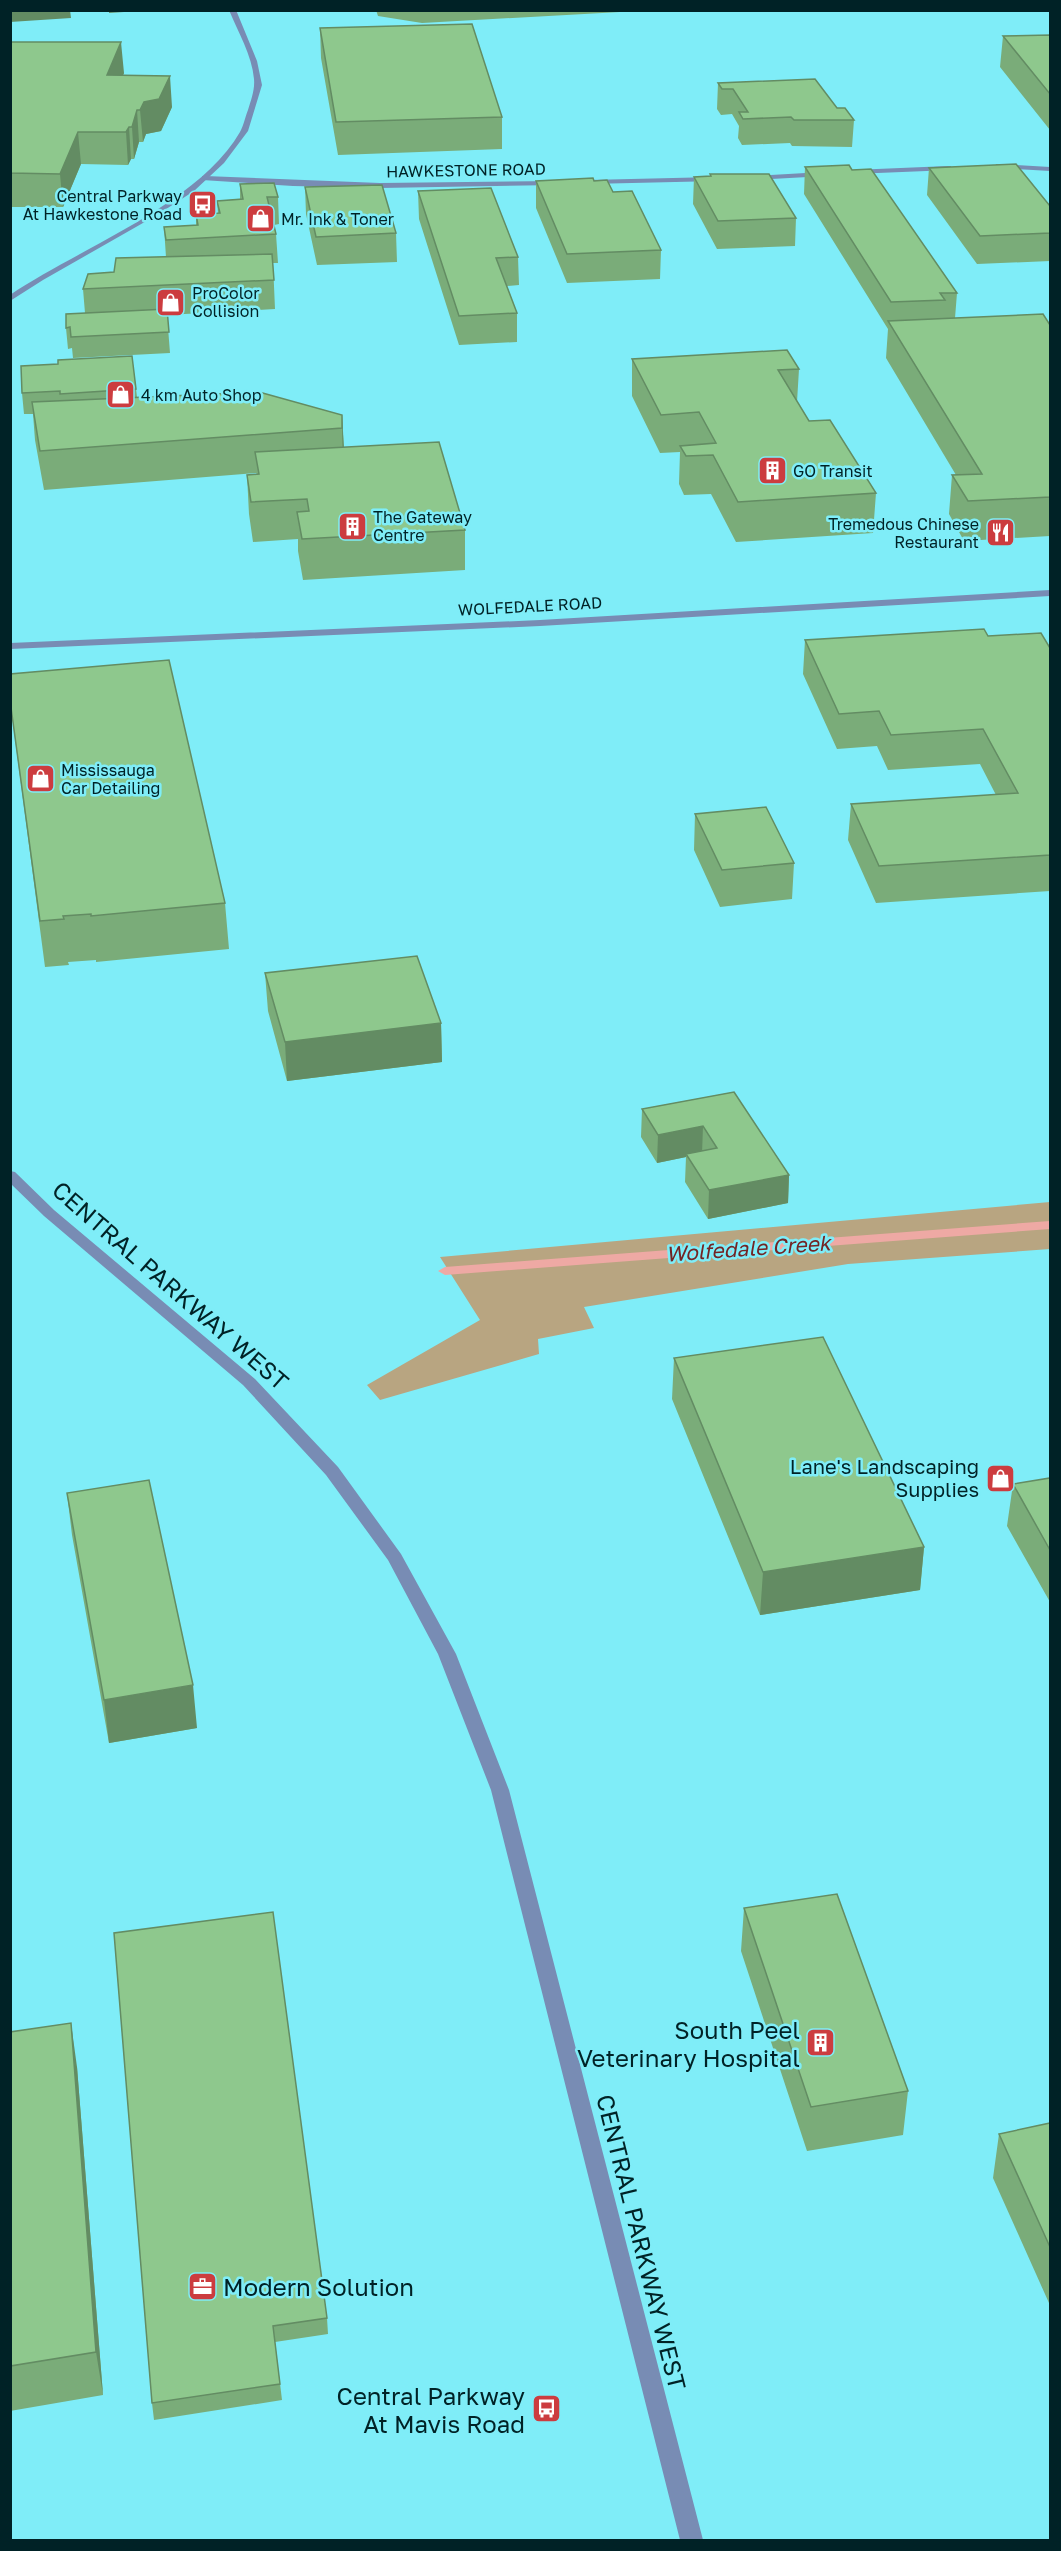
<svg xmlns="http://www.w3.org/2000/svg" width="1061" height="2551" viewBox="0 0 1061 2551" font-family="'Golos Text',sans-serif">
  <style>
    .green { fill: #b8a581 }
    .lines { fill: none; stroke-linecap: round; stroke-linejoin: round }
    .stream { fill: #eea9a4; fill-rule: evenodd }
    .minor { fill: #788cb4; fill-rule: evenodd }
    .tertiary { fill: #788cb4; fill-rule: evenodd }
    .wall { fill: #7aac79 }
    .shaded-wall { fill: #638c63 }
    .building { fill: #8ec88d; stroke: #638c63; stroke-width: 1.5 }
    .labels { text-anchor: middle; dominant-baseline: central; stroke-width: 5; stroke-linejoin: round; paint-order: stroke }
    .far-street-label { font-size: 16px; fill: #002226; stroke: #7fedf8 }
    .far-poi-label { font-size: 16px; fill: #002226; stroke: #7fedf8; text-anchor: start }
    .poi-label { font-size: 20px; fill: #002226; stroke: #7fedf8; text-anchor: end }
    .water-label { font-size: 21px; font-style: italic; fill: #732424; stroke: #7fedf8 }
    .near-street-label { font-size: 24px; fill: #002226; stroke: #7fedf8 }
    .near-poi-label { font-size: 24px; fill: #002226; stroke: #7fedf8; text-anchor: end }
  </style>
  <rect width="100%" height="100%" fill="#7fedf8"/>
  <path class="green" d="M1050,1202V1249L848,1264L584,1307L594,1328L538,1339L539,1354L380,1400L367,1385L480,1320L440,1257Z"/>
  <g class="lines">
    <path class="stream" d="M1050,1221V1229L445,1275L438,1271L445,1267Z"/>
    <path class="minor" d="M996,164L1050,167V171L999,168H996Z
      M948,166H951V170L853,174L849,172L853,170Z
      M823,172L827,174L826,176L751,180L747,178L751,176Z
      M205,176L380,183L556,181L560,183L556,185L380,188L293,186L202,180V176Z
      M715,177H718V181L589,184L585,182L589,180Z"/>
    <path class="tertiary" d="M229,10H236L257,61L262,85L248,131L224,163L194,191L157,215L43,280L10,301V295C79,248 198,205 240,132C244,125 245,117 248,110C251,100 255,90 254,79C252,55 238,32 229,10Z
      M1050,590V596L540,626L10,649V643L540,620Z
      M10,1171L15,1172L54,1210L255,1379L338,1467L401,1554L456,1654L509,1790L703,2540H680L491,1790L438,1654L388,1560L326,1475L243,1385L44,1216L10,1183Z"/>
  </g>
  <path class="wall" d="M376,10H656L422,23L378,16Z
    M320,28L502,117V149L338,155L321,58Z
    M1050,35V130L1000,67L1003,36Z
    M10,42L124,73L123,75L172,107L161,131L146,134L143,142H139L134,159H131L128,165L81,164L63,207H10Z
    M718,83L837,108L854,120L852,147L792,146L790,143L742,145L738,138L739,126L732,114L721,115L717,109Z
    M805,167L852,170L957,293L955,318L1050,325V536L964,541L949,514L952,475H956L886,358L888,329L804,194Z
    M929,168L1050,206V261L977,264L927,195Z
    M710,174L796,218L795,246L717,249L693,204L694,177L710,176Z
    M536,181H594L613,192L661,250L660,279L567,283L536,208Z
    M240,184L278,197L279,224L274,225L276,234L278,263H273L275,309L167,315L170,353L73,358L72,348L68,349L66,328L85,313L83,289L114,272L166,257L164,227L196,225V214L218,213L217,201L240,199Z
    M305,187L396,233L397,262L317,265L306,214Z
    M418,191L518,257L519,285L507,286L517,313V342L459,345L419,219Z
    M132,356L137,397L342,415L344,447L465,530V570L303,580L298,551V539L253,542L249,514L247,475L257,474L256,473L44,490L35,440L33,414H24L22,393L58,364Z
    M632,359L799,369L797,402L809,421L876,493L873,533L736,542L711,494L684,495L679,484L680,452L660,453L632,396Z
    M988,636L1050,648V891L876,903L848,840L851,804L996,795L980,764L888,770L877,746L837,749L803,674L805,640Z
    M10,674L225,903L229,949L96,962V960L68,962L69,965L45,967L12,716L10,705Z
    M695,814L794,863L792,899L720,907L694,850Z
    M265,973L441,1023L442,1062L287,1081L268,1011Z
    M734,1092L789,1175L788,1203L708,1219L685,1182L686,1157L657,1163L641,1137L642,1109Z
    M674,1358L924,1547L920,1590L760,1615L672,1399Z
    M1050,1478V1602L1007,1526L1013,1484Z
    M67,1493L197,1728L109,1743L72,1535Z
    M744,1908L908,2091L903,2135L807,2151L741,1951Z
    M114,1933L327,2318L328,2334L275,2342L282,2400L154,2420L152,2403Z
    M10,2032L77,2067L103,2395L10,2411Z
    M1050,2123V2303H1049L993,2178L999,2134Z"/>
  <path class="shaded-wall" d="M10,10H70L71,18L10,22Z
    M109,10H154L109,13Z
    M121,42L124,73L110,106L107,75Z
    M170,76L172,107L161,131L146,134L143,142L140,110L144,102Z
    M137,110L139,142L134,159L132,127Z
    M129,127L131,159L128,165L126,132Z
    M78,132L81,164L63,207L60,174Z
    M342,415L344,453L343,466L342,428Z
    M441,1023L442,1062L287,1081L285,1042Z
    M703,1126L702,1154H686V1157L657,1163L658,1135Z
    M789,1175L788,1203L708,1219L709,1190Z
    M924,1547L920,1590L760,1615L763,1572Z
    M193,1685L197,1728L109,1743L104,1700Z
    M71,2023L77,2067L103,2395L96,2352Z"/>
  <path class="building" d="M472,24L502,117L336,122L320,28Z
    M1050,35V94L1003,36Z
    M10,42H121L107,75L170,76L159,99L144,102L140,110H137L132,127H129L126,132H78L60,174L10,173Z
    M815,79L837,108H845L854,120H794L791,117L743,119L739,112H748L733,89H722L718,83Z
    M1016,164L1050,206V233L980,236L929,168Z
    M849,165L852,170L871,169L957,293H940L945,300L891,302L805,167Z
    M710,174H769L796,218L718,221L694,177L711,176Z
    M593,178L594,181L607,180L613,192L632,191L661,250L567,254L536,181Z
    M274,183L278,197H267L276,234L166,240L164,227L198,225L196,214L220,213L217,201L243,199L240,184Z
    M382,185L396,233L316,237L305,187Z
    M491,188L518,257L496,258L517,313L459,316L418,191Z
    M272,254L274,280L83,289L88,274L114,272L116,258Z
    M167,309L169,332L71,337L70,327L66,328V314Z
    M1043,314L1050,325V497L968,501L952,475L982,474L888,321Z
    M787,350L799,369L778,370L809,421L830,420L876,493L738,502L713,455L686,456L680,446L716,443L699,412L661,415L632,359Z
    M132,356L136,389L60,394V391L22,393L21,366L58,364V360Z
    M259,392L342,415V428L40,451L32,402Z
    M439,442L465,530L302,539L297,512L309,511L307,499L251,502L247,475L259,474L255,452Z
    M984,629L988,636L1041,633L1050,648V855L879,866L851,804L1018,793L983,729L891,735L879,711L839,714L805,640Z
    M169,660L225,903L91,916V914L63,916L64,919L40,921L10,700V674Z
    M766,807L794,863L722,870L695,814Z
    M417,956L441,1023L285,1042L265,973Z
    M734,1092L789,1175L709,1190L686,1154L717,1148L703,1126L658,1135L642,1109Z
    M823,1337L924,1547L763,1572L674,1358Z
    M1050,1478V1550L1013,1484Z
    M149,1480L193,1685L104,1700L67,1493Z
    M837,1894L908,2091L811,2107L744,1908Z
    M273,1912L327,2318L273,2326L280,2384L152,2403L114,1933Z
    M71,2023L96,2352L10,2366V2032Z
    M1050,2123V2247L999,2134Z"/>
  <defs>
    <symbol id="bus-square" viewBox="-11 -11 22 22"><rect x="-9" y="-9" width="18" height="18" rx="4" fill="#cc3c3f" stroke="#7fedf8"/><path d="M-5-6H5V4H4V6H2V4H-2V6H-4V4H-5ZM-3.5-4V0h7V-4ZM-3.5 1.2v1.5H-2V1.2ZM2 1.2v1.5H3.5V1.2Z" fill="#fff"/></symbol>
    <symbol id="shop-square" viewBox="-11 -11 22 22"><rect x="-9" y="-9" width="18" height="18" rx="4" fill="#cc3c3f" stroke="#7fedf8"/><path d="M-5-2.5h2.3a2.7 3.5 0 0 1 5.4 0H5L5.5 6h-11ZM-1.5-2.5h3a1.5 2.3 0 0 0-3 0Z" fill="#fff"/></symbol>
    <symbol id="building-square" viewBox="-11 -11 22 22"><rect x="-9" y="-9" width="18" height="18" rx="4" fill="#cc3c3f" stroke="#7fedf8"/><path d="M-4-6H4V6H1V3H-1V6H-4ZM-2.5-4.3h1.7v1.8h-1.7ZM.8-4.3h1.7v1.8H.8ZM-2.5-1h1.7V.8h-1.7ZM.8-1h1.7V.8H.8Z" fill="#fff"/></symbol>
    <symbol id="restaurant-square" viewBox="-11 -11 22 22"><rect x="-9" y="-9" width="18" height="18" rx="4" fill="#cc3c3f" stroke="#7fedf8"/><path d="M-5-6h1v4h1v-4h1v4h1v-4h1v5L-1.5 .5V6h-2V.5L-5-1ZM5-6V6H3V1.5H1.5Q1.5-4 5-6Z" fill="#fff"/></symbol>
    <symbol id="office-square" viewBox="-11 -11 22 22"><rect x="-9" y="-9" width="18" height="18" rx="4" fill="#cc3c3f" stroke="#7fedf8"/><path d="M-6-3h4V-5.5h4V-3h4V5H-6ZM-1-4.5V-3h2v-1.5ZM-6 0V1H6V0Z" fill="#fff"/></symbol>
  </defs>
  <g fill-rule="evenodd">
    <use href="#bus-square" x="186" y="188" width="33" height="33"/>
    <use href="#shop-square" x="244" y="202" width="33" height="33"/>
    <use href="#shop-square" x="154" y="286" width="33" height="33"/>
    <use href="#shop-square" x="104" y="378" width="33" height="33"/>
    <use href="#building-square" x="756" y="454" width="33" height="33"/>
    <use href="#building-square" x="336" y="510" width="33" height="33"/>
    <use href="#restaurant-square" x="984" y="516" width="33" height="33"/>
    <use href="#shop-square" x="24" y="762" width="33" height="33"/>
    <use href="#shop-square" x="984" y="1462" width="33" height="33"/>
    <use href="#building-square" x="804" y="2026" width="33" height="33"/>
    <use href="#office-square" x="186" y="2270" width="33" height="33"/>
    <use href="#bus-square" x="530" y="2392" width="33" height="33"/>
  </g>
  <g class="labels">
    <g class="far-street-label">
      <text transform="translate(466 170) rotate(-1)">HAWKESTONE ROAD</text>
      <text transform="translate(530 606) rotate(-3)">WOLFEDALE ROAD</text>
    </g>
    <g class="far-poi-label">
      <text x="182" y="196" text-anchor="end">Central Parkway<tspan x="182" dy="18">At Hawkestone Road</tspan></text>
      <text x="281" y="219">Mr. Ink &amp; Toner</text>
      <text x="192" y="293">ProColor<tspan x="192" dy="18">Collision</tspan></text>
      <text x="141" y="395">4 km Auto Shop</text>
      <text x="793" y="471">GO Transit</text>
      <text x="373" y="517">The Gateway<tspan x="373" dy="18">Centre</tspan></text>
      <text x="979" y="524" text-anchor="end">Tremedous Chinese<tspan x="979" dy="18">Restaurant</tspan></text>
      <text x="61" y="770">Mississauga<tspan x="61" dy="18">Car Detailing</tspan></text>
    </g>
    <g class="poi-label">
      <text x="979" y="1466">Lane's Landscaping<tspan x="979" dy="23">Supplies</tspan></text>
    </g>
    <g class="water-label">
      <text transform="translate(748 1248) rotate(-4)">Wolfedale Creek</text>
    </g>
    <g class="near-street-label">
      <text transform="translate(171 1285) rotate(41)">CENTRAL PARKWAY WEST</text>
      <text transform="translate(642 2242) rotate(76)">CENTRAL PARKWAY WEST</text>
    </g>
    <g class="near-poi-label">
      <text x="800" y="2029">South Peel<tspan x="800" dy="28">Veterinary Hospital</tspan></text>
      <text x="223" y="2286" text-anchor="start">Modern Solution</text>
      <text x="525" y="2395">Central Parkway<tspan x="525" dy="28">At Mavis Road</tspan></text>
    </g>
  </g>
  <rect width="1061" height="2551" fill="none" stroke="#002226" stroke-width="24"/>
</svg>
